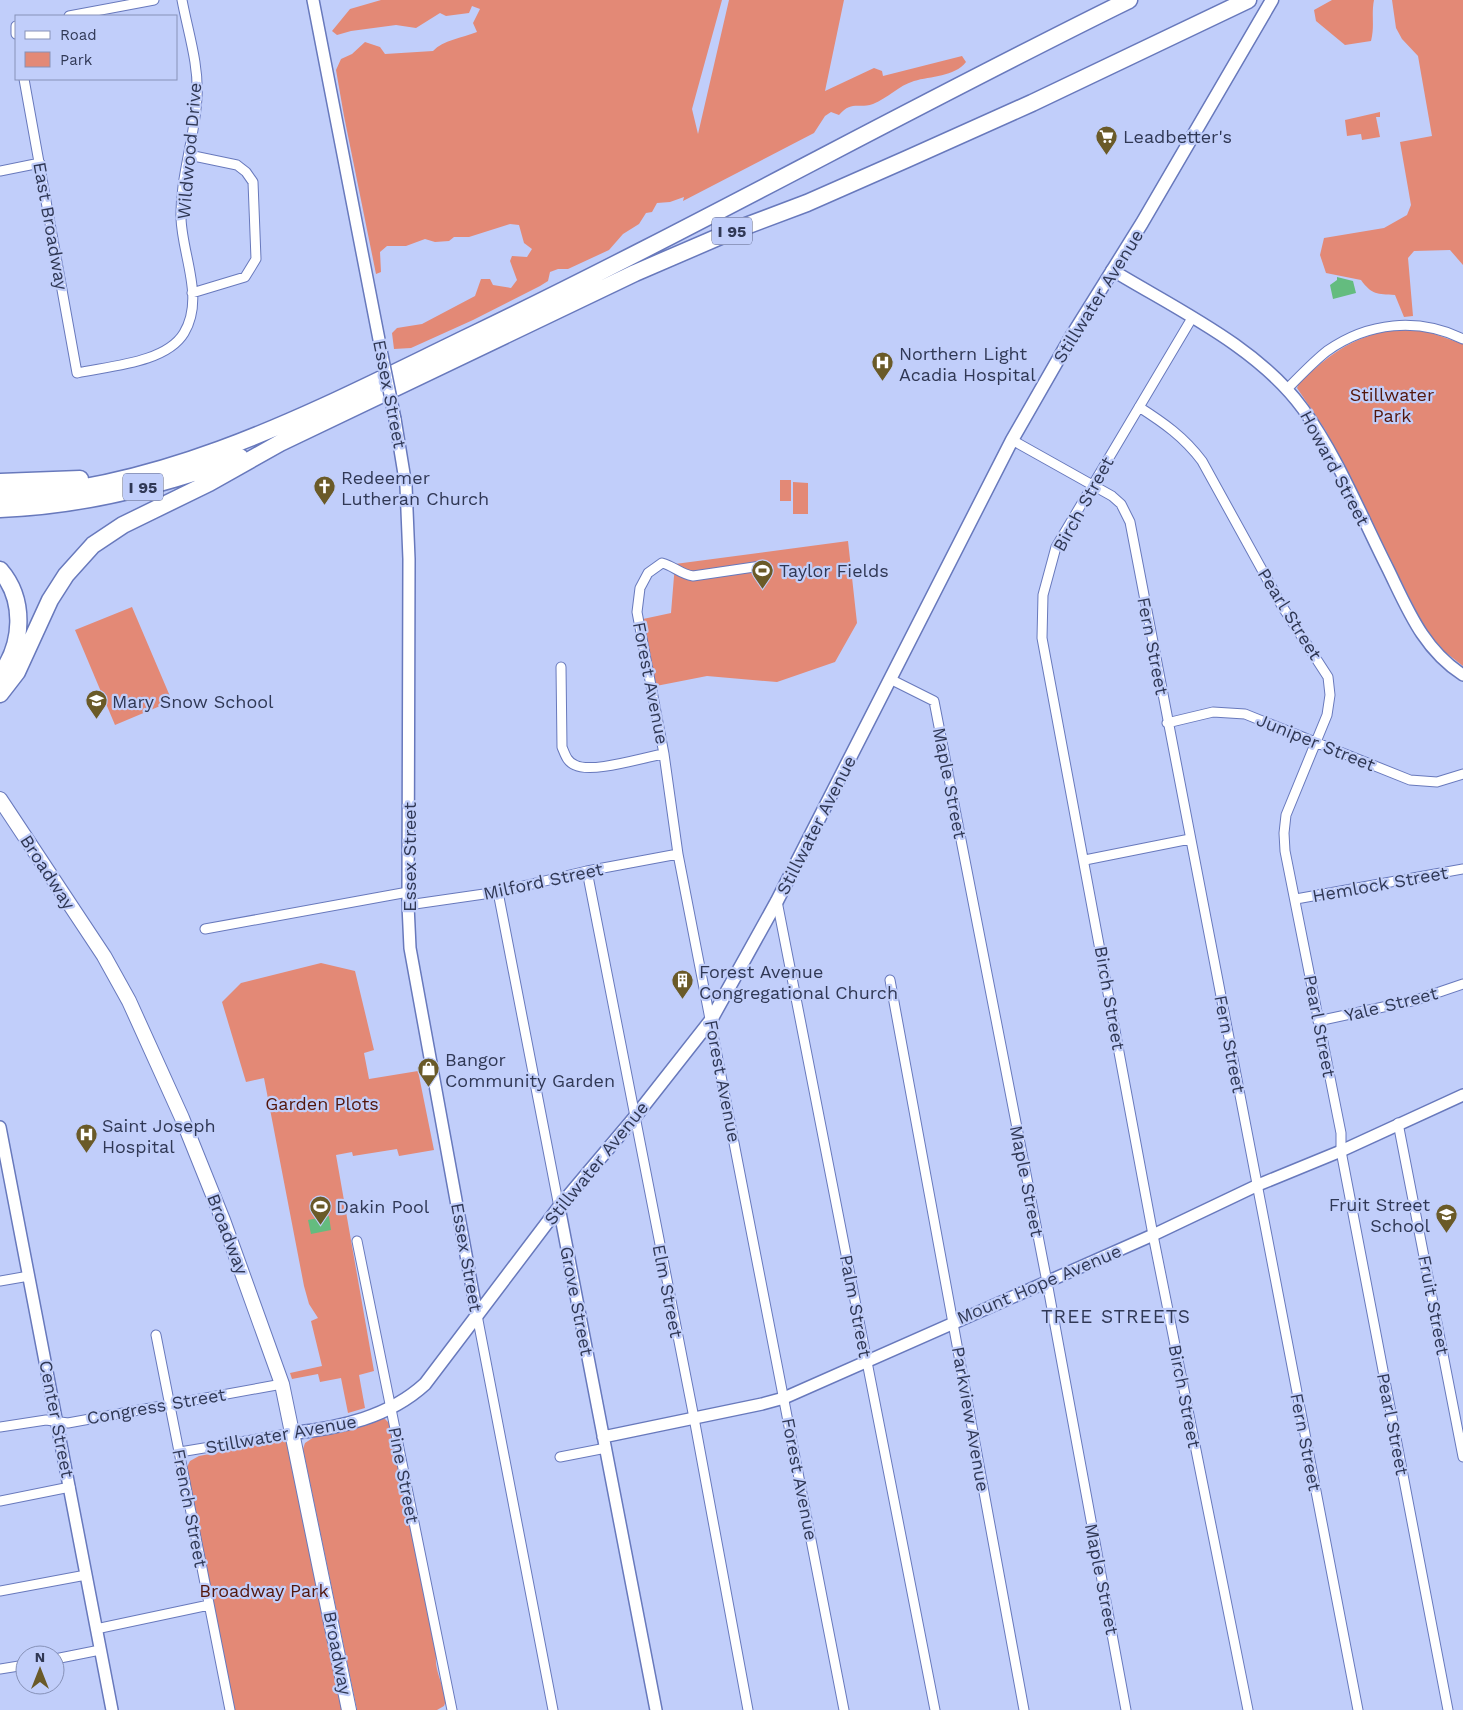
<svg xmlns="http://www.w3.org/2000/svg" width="1463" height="1710" viewBox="0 0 1463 1710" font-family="'Work Sans',sans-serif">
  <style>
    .green { fill: #e38976 }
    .water { fill: #64bc7f }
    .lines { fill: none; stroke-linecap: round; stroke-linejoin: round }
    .minor-casing { stroke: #6879bc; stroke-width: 11 }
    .tertiary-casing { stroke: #6879bc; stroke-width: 14 }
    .secondary-casing { stroke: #6879bc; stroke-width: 15 }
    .primary-casing { stroke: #6879bc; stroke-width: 16 }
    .motorway-casing { stroke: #6879bc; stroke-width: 19 }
    .minor { stroke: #fff; stroke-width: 9 }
    .tertiary { stroke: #fff; stroke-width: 11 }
    .secondary { stroke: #fff; stroke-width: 12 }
    .primary { stroke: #fff; stroke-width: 14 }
    .motorway { stroke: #fff; stroke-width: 16 }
    .tertiary-bridge-casing { stroke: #6879bc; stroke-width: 14; stroke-linecap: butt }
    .tertiary-bridge { stroke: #fff; stroke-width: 11 }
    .labels { text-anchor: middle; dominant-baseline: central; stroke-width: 4.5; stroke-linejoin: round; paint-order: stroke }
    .shield { fill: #c1cefa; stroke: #5c6586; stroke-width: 1 }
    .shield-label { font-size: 16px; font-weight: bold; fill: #303855 }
    .poi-label { font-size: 18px; fill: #303855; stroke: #c1cefa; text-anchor: start }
    .street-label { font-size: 18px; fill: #303855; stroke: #c1cefa }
    .park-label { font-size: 18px; fill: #52160b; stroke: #c1cefa }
    .neighbourhood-label { font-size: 19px; letter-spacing: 1px; fill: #303855; stroke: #c1cefa }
  </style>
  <rect width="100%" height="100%" fill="#c1cefa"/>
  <path class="green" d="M381,0H722L692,109L698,134L729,0H844L825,91L874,68L882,71L883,76L962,56L966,62C954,77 931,76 914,81C898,86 888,98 873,104C858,109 852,100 839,115L831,112L825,116L814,133L683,201L684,197L670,202L657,203L652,212L646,213L639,224L623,234L609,250L568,269H558L550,272L548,281L540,286L473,320L411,348L394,349L392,333L397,328L422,324L475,296L481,279H490L493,285L511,288L517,280L510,261L512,256L527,257L532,249L524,243L519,225L510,224L469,237H454L449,241L435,242L425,239L406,246H387L380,252L381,272L376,274L344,116L336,70L341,59L352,54L365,42L380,47L385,54L433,51C443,40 462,38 477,32L473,23L480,9L472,6L469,13L446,16L440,13L416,28L396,25L351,31L337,35L332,31L350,9Z
    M1332,0H1374C1371,16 1375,25 1371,41L1345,45L1316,21L1314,10Z
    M1392,0H1463V265L1450,250L1414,251L1408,258L1413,316L1404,317L1395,295C1377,294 1372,295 1361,280L1326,273L1320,255L1324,238L1384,228L1407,215L1411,205L1400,142L1432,136L1418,56L1402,39L1396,28Z
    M1380,112V117H1376L1380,137L1362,140L1361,134L1347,136L1345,120Z
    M1391,330H1423L1463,344V666L1445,652L1425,629L1326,431L1297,388L1299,383C1329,355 1350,338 1391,330Z
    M780,480H791V501H780Z
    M793,482L808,483V514H793Z
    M848,541L857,623L835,662L777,682L707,676L656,686L643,619L671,613L675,564Z
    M132,607L172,701L115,725L75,630Z
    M321,963L355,971L374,1050L364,1053L369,1079L418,1071L434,1150L399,1156L397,1149L353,1156L352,1152L336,1155L374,1371L359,1375L365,1408L348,1413L341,1378L320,1382L318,1374L292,1379L290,1373L322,1366L311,1321L318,1318L309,1304L304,1286L264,1078L246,1082L222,1002L241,983Z
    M384,1418L390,1424L437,1653C431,1668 450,1695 444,1706L437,1710H357L303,1449L305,1443L314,1437L351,1429Z
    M282,1440L287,1442L289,1449L342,1710H235L186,1469L190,1461L199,1456Z"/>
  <path class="water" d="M1337,277L1353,281L1356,293L1333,299L1330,285L1337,280Z
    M329,1216L331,1230L311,1234L308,1220Z"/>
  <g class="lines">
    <defs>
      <path id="minor" d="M69,16L154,0
        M16,26V34
        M24,79L77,373C109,366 166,363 184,333C205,298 182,255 181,218C180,177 195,138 197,97C199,65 188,32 182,0
        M189,155L237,165L246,172L253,182L256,259L245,277L192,293
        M0,171L40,163
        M1192,318L1056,547L1043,595L1042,638L1153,1235L1248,1710
        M1287,389C1300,376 1313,362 1327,351C1368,322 1418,317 1463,339
        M1139,407C1164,423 1184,437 1202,461L1282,606L1328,677L1330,695L1327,715L1286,815L1284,833L1285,851L1341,1133V1151L1448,1710
        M1012,440L1112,496L1121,504L1130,522L1358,1710
        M761,566L693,576C680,574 674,566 662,563L648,573L640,588L637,612L664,754L678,854L844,1710
        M561,667L562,747C565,754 567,762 575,765C592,774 644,757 664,754
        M890,679L934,701L1047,1282L1126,1710
        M1167,723L1213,712L1245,714L1410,780L1437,782L1463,774
        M1085,860L1190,839
        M587,871L694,1418L748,1710
        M498,892L559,1207
        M1296,899L1463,869
        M777,901L935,1710
        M408,905L498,892L587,871L678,854
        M205,929L408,892
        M890,980L1024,1710
        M1318,1021L1416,1000L1463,984
        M1398,1123L1463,1457
        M357,1241L452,1710
        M0,1281L29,1276
        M477,1315L553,1710
        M156,1335L230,1710
        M0,1427L46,1420L68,1423L282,1384
        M180,1452L293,1433
        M560,1457L606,1448
        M0,1501L70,1487
        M0,1591L86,1575
        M96,1629L209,1605
        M55,1659L100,1650
        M0,1669L25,1665"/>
      <path id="tertiary" d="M313,0L382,355
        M1112,270C1176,309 1258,347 1303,409C1338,457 1361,516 1388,569C1408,610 1423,649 1463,675
        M395,419L406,486L409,559L408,905L410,948L477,1315
        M0,1127L112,1710
        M559,1207L656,1710
        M603,1437L762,1404L784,1398L1153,1235L1258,1185L1341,1151L1463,1095"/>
      <path id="secondary" d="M293,1433C340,1428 389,1417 425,1384L559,1207L634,1118L711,1020L777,901L1012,440L1071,337L1142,223L1272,0"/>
      <path id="primary" d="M0,799L104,956L129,1001L182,1118L223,1220L282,1384L349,1710"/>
      <path id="motorway" d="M0,482L80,479
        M0,497C169,490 319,409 468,337C691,230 907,109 1129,0
        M0,509C82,506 164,485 240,457
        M0,570C26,600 23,645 0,675
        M0,694L17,672L50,600L66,575L93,545L123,525L209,483L280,443L635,273L730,232L807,203L907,159L1032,103L1248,0"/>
    </defs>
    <use href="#minor" class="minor-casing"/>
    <use href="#tertiary" class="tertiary-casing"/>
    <use href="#secondary" class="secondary-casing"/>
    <use href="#primary" class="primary-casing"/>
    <use href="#motorway" class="motorway-casing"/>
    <use href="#minor" class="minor"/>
    <use href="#tertiary" class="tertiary"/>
    <use href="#secondary" class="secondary"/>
    <use href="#primary" class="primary"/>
    <use href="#motorway" class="motorway"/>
    <defs>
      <path id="tertiary-bridge" d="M382,355L395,419"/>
    </defs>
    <use href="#tertiary-bridge" class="tertiary-bridge-casing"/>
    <use href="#tertiary-bridge" class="tertiary-bridge"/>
  </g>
  <defs>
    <symbol id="supermarket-pin" viewBox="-11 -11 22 30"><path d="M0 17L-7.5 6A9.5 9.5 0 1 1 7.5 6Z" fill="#6a5a28" stroke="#c1cefa"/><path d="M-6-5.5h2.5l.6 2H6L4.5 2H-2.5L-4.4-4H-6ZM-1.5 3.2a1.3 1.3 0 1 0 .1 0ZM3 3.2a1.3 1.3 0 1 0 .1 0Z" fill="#fff"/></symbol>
    <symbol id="hospital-pin" viewBox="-11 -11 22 30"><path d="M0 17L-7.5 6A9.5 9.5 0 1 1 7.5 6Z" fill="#6a5a28" stroke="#c1cefa"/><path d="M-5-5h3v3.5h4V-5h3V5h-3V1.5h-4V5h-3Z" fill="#fff"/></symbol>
    <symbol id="church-pin" viewBox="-11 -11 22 30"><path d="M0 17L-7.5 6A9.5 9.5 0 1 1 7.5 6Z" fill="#6a5a28" stroke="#c1cefa"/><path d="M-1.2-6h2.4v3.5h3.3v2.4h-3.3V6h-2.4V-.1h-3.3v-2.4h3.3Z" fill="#fff"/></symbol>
    <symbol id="stadium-pin" viewBox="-11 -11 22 30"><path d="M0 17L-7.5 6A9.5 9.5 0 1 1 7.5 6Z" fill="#6a5a28" stroke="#c1cefa"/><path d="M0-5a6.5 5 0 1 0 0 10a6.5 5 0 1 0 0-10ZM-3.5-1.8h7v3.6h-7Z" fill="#fff"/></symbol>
    <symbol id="school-pin" viewBox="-11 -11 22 30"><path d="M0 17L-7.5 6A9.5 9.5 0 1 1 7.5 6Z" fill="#6a5a28" stroke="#c1cefa"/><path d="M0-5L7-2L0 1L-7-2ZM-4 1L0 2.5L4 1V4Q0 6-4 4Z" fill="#fff"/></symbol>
    <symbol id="building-pin" viewBox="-11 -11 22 30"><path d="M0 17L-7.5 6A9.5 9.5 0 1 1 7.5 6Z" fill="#6a5a28" stroke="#c1cefa"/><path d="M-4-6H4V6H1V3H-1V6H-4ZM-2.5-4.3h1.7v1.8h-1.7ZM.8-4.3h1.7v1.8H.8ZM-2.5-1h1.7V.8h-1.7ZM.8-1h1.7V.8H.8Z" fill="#fff"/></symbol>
    <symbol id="shop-pin" viewBox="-11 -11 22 30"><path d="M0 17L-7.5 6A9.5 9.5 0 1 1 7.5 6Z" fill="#6a5a28" stroke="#c1cefa"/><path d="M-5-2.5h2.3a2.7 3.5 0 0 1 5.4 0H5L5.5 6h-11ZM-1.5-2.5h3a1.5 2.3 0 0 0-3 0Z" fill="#fff"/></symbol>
  </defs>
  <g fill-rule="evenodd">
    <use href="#supermarket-pin" x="1094" y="124" width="25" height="34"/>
    <use href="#hospital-pin" x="870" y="350" width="25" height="34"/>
    <use href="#church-pin" x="312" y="474" width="25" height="34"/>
    <use href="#stadium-pin" x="750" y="558" width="25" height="34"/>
    <use href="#school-pin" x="84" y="688" width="25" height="34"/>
    <use href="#building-pin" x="670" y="968" width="25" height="34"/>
    <use href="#shop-pin" x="416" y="1056" width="25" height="34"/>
    <use href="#hospital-pin" x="74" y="1122" width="25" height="34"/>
    <use href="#stadium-pin" x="308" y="1194" width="25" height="34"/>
    <use href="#school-pin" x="1434" y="1202" width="25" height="34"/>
  </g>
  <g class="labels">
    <g class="shield">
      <rect x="712" y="217.5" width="40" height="27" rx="4"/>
      <rect x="123" y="473.5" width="40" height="27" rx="4"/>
    </g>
    <g class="shield-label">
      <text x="732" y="231">I 95</text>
      <text x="143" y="487">I 95</text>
    </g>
    <g class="poi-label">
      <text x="1123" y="136">Leadbetter's</text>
      <text x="899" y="353">Northern Light<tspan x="899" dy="21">Acadia Hospital</tspan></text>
      <text x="341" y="477">Redeemer<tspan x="341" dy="21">Lutheran Church</tspan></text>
      <text x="779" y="570">Taylor Fields</text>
      <text x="112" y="701">Mary Snow School</text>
      <text x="699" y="971">Forest Avenue<tspan x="699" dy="21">Congregational Church</tspan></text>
      <text x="445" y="1059">Bangor<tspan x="445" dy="21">Community Garden</tspan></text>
      <text x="102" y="1125">Saint Joseph<tspan x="102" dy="21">Hospital</tspan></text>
      <text x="1430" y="1204" text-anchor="end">Fruit Street<tspan x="1430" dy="21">School</tspan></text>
      <text x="336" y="1206">Dakin Pool</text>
    </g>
    <g class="street-label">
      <text transform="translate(189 151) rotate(-85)">Wildwood Drive</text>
      <text transform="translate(51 226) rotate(80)">East Broadway</text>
      <text transform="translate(1098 296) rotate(-58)">Stillwater Avenue</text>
      <text transform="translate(390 394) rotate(79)">Essex Street</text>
      <text transform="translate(1335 468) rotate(62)">Howard Street</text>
      <text transform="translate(1083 504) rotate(-61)">Birch Street</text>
      <text transform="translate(1290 614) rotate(58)">Pearl Street</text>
      <text transform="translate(1153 646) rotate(79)">Fern Street</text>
      <text transform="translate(651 683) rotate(79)">Forest Avenue</text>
      <text transform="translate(1316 742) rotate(22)">Juniper Street</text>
      <text transform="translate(950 783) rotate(79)">Maple Street</text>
      <text transform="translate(816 825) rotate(-63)">Stillwater Avenue</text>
      <text transform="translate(409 857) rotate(-90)">Essex Street</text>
      <text transform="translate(48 872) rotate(57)">Broadway</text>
      <text transform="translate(543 881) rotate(-12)">Milford Street</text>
      <text transform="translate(1380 884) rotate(-10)">Hemlock Street</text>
      <text transform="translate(1110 998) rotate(80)">Birch Street</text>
      <text transform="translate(1391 1004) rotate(-14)">Yale Street</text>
      <text transform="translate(1320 1026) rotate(79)">Pearl Street</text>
      <text transform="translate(1230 1044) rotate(79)">Fern Street</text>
      <text transform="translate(723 1081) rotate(79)">Forest Avenue</text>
      <text transform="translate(596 1163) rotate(-51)">Stillwater Avenue</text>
      <text transform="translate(1027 1181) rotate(79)">Maple Street</text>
      <text transform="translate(228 1234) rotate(69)">Broadway</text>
      <text transform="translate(467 1257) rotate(80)">Essex Street</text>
      <text transform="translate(1039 1284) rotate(-23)">Mount Hope Avenue</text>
      <text transform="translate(668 1291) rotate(79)">Elm Street</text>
      <text transform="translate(577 1301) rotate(79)">Grove Street</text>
      <text transform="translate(1434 1305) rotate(79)">Fruit Street</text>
      <text transform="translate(856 1306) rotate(79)">Palm Street</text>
      <text transform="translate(1185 1396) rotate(79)">Birch Street</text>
      <text transform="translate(156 1406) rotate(-10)">Congress Street</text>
      <text transform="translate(57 1419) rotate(79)">Center Street</text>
      <text transform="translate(971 1419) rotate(80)">Parkview Avenue</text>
      <text transform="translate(1393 1424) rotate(79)">Pearl Street</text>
      <text transform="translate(281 1434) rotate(-10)">Stillwater Avenue</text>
      <text transform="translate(1306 1442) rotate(79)">Fern Street</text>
      <text transform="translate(404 1475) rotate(79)">Pine Street</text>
      <text transform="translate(800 1479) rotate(79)">Forest Avenue</text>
      <text transform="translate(190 1508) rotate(79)">French Street</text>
      <text transform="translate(1102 1579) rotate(79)">Maple Street</text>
      <text transform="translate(338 1653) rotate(79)">Broadway</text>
    </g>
    <g class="park-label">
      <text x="1392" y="394">Stillwater<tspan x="1392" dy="21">Park</tspan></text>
      <text x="322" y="1103">Garden Plots</text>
      <text x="264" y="1590">Broadway Park</text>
    </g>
    <g class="neighbourhood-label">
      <text x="1116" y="1316">TREE STREETS</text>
    </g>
  </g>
  <rect x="15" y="15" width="162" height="65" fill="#c1cefa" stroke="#8792b8"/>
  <rect x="25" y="31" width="25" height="8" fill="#ffffff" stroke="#8792b8"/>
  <text x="60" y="40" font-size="15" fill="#303855">Road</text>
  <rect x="25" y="52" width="25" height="15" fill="#e38976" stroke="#8792b8"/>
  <text x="60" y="65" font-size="15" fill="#303855">Park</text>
  <g transform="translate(40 1670)"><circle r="24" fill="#c1cefa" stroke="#8792b8"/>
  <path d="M0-4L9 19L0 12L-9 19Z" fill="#6a5a28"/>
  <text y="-8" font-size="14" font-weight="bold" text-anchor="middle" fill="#303855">N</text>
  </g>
</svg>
